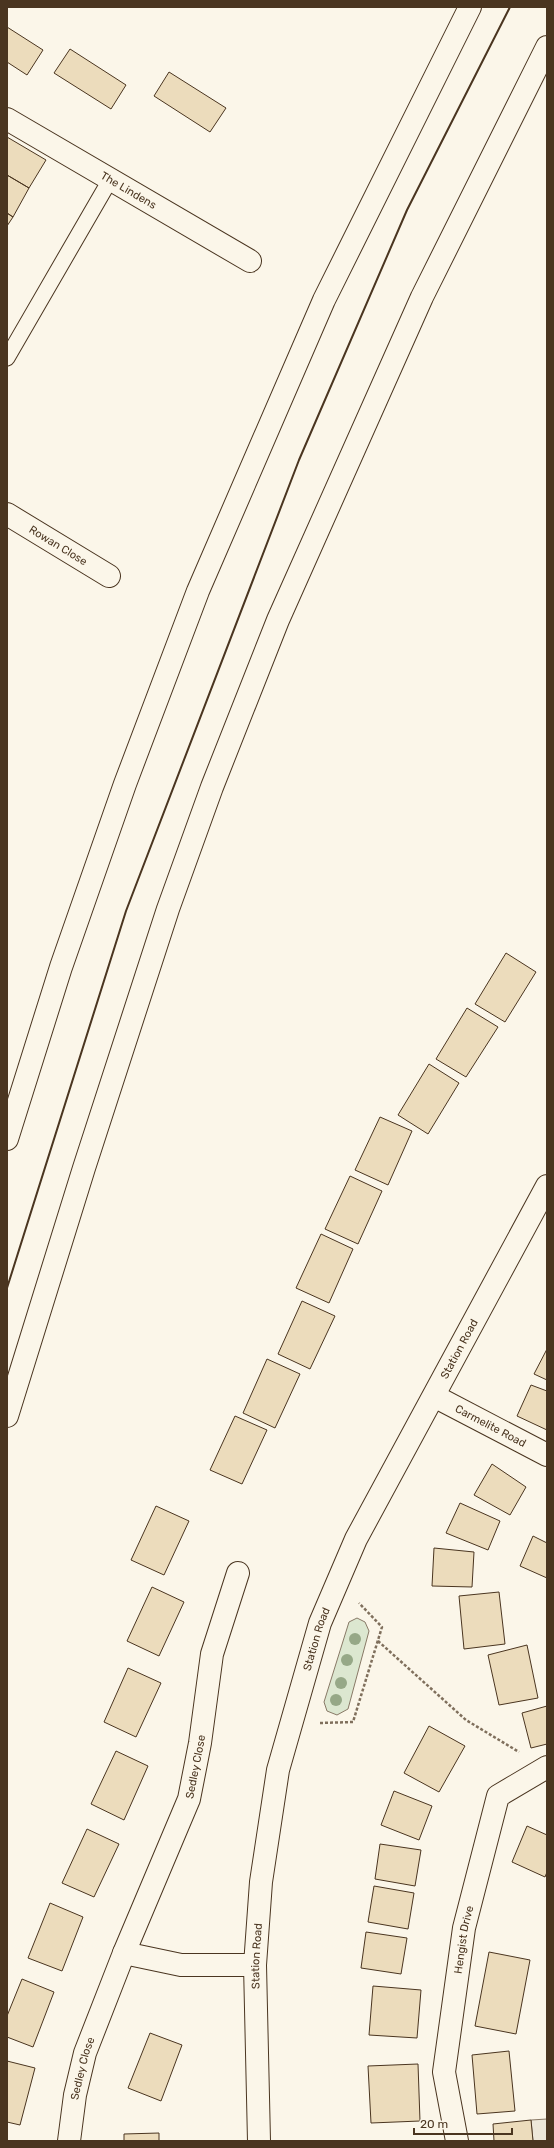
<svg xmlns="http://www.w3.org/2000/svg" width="554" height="2148" viewBox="0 0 554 2148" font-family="Rubik,sans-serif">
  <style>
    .green { fill: #dce7d0; stroke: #887966 }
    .parking { fill: #ede7d9; stroke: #887966 }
    .building { fill: #ecdcbc; stroke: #4a3520 }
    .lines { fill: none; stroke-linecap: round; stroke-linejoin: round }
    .lane-casing { stroke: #4a3520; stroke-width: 17 }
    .street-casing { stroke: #4a3520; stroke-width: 24 }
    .secondary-casing { stroke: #4a3520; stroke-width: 24 }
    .highway-casing { stroke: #4a3520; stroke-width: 24 }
    .path { stroke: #7f6f5c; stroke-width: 2.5; stroke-dasharray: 3 2; stroke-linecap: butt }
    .lane { stroke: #fbf6e9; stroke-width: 15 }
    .street { stroke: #fbf6e9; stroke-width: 22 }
    .secondary { stroke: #fbf6e9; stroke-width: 22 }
    .highway { stroke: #fbf6e9; stroke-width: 22 }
    .wall { stroke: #4a3520; stroke-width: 2 }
    .tree { fill: #96a887 }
    .labels { text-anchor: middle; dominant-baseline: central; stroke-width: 3; stroke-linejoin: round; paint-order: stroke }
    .street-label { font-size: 11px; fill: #4a3520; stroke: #fbf6e9 }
  </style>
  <rect width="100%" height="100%" fill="#fbf6e9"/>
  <path class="green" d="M357,1618L365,1622L369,1631L348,1709L337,1715L327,1711L324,1702L349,1622Z"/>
  <path class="parking" d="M547,2119V2141H533L531,2120Z"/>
  <path class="building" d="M7,27L43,50L27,75L7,62Z
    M70,49L126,85L111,109L54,73Z
    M169,72L226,108L210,132L154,96Z
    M7,137L46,160L29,188L7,175Z
    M7,175L29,188L13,217L7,213Z
    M7,213L13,217L7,226Z
    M506,953L536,972L505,1022L475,1004Z
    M467,1008L498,1027L466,1077L436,1059Z
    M429,1064L459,1083L428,1134L398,1115Z
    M380,1117L412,1131L388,1185L355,1170Z
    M350,1176L382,1191L358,1244L325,1229Z
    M321,1234L353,1249L329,1303L296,1288Z
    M302,1301L335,1316L310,1369L278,1354Z
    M547,1349V1380L534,1374Z
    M267,1359L300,1374L275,1428L243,1413Z
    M531,1385L547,1391V1430L517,1416Z
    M235,1416L267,1430L242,1484L210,1470Z
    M492,1464L526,1487L510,1515L474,1495Z
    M460,1503L500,1521L488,1550L446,1533Z
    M156,1506L189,1521L164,1575L131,1560Z
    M533,1536L547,1543V1578L520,1566Z
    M434,1548L474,1552L472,1587L432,1586Z
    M152,1587L184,1602L159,1656L127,1641Z
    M499,1592L505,1644L464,1649L459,1596Z
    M527,1645L538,1698L499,1705L488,1655Z
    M128,1668L161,1683L136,1737L104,1722Z
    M547,1706V1744L531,1748L522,1713Z
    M429,1726L465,1746L439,1792L404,1773Z
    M116,1751L148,1766L124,1820L91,1804Z
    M394,1791L432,1806L419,1840L381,1825Z
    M527,1826L547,1835V1872L545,1877L512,1862Z
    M87,1829L119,1844L94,1897L62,1883Z
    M380,1844L421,1850L415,1886L375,1879Z
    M374,1886L414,1893L408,1929L368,1922Z
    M50,1903L83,1917L62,1971L28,1958Z
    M366,1932L407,1938L401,1974L361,1968Z
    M489,1952L530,1960L516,2034L475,2026Z
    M22,1979L54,1992L33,2047L7,2037V2016Z
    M373,1986L421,1990L417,2038L369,2035Z
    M150,2033L182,2045L161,2101L128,2088Z
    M509,2051L515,2111L477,2114L472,2055Z
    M7,2061L35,2068L20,2125L7,2122Z
    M418,2064L420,2121L371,2123L368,2066Z
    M531,2120L533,2141H494L493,2124Z
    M159,2133V2141H124V2134Z"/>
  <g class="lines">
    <defs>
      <path id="lane" d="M7,358L110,180"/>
      <g id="street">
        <path id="s1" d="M7,119L250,261"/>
        <path id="s2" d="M7,514L109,576"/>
        <path id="s3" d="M434,1396L547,1455"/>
        <path d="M124,1953L181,1965H255"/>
        <path id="s4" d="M69,2141L75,2095L85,2053L124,1953L189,1799L200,1743L212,1654L238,1573"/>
        <path id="s5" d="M457,2141L444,2072L464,1928L498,1796L547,1767"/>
      </g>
      <g id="secondary">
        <path id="s6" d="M259,2141L255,1965L261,1882L278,1770L320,1623L356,1539L547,1186"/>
      </g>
      <path id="highway" d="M7,1139L61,967L125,784L198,591L324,300L470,7
        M7,1416L84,1168L168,909L212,787L278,620L422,297L547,47"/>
    </defs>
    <use href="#lane" class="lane-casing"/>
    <use href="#street" class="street-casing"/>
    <use href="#secondary" class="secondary-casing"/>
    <use href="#highway" class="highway-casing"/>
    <path class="path" d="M378,1641L466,1720L519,1752
      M320,1723L353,1722L382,1627L359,1603"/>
    <use href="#lane" class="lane"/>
    <use href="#street" class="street"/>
    <use href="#secondary" class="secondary"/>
    <use href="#highway" class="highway"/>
    <path class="wall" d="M7,1288L126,911L299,460L407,210L510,7"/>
  </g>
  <g class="tree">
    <circle cx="355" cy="1639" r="6"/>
    <circle cx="347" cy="1660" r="6"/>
    <circle cx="341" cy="1683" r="6"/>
    <circle cx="336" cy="1700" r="6"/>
  </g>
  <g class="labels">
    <g class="street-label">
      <text stroke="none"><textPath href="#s1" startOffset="141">The Lindens</textPath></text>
      <text stroke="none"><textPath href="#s2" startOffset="60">Rowan Close</textPath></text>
      <text stroke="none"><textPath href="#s6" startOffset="833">Station Road</textPath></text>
      <text stroke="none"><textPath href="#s3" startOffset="64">Carmelite Road</textPath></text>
      <text stroke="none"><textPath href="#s6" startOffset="509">Station Road</textPath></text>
      <text stroke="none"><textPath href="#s4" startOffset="397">Sedley Close</textPath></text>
      <text stroke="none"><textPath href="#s5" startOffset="204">Hengist Drive</textPath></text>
      <text stroke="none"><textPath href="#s6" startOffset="185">Station Road</textPath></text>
      <text stroke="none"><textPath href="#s4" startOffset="74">Sedley Close</textPath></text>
    </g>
  </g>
  <rect width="554" height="2148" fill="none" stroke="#4a3520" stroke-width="16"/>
  <path d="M414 2128v6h98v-6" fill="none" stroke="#4a3520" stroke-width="2"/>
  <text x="420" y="2128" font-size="12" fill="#4a3520" stroke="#fbf6e9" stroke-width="3" paint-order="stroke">20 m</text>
</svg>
